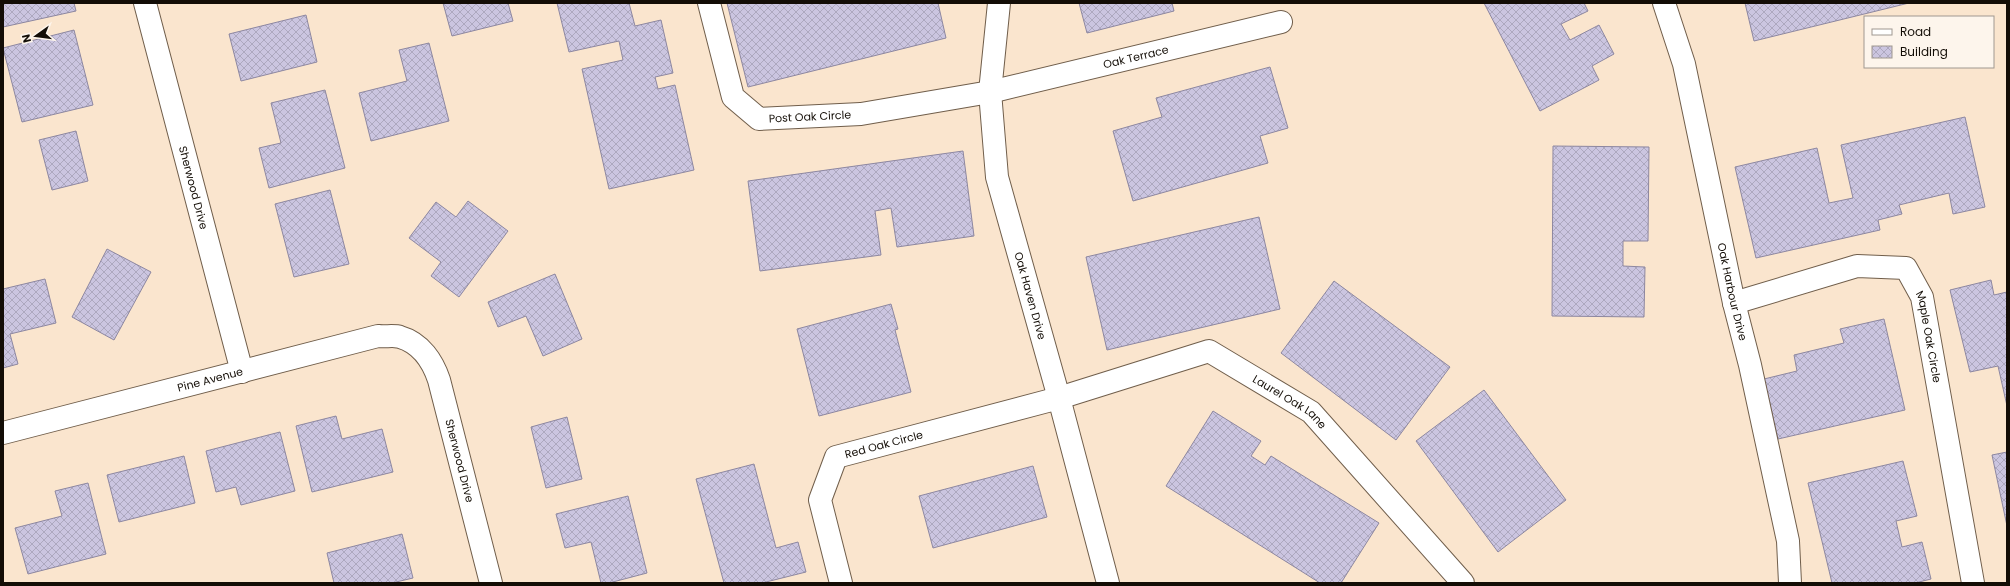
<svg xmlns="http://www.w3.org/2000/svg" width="2010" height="586" viewBox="0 0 2010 586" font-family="Poppins,sans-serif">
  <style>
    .building { fill: url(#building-cross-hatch); stroke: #8d87a0 }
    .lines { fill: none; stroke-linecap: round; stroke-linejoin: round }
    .minor-casing { stroke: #705e4b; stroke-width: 24 }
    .minor { stroke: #fff; stroke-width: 22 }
    .labels { text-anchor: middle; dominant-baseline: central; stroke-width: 3.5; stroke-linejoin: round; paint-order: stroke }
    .street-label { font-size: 11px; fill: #130d06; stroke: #fdf5ec }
  </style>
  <defs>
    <pattern id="building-cross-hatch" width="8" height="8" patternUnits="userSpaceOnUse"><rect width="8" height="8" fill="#cbc5e0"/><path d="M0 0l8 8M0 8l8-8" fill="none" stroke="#ada8bf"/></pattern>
  </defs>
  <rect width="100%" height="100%" fill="#fae5ce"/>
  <path class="building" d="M3,3H74L76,11L3,27Z
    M443,3H508L513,21L452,36Z
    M557,3H629L635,26L661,20L673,73L655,77L658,89L675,85L694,170L609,189L582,69L623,60L619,41L569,52Z
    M727,3H938L946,38L748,87Z
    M1079,3H1172L1174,11L1087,33Z
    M1484,3H1584L1588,11L1561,24L1570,40L1599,25L1614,54L1592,66L1599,80L1540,111Z
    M1745,3H1909L1754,41Z
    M306,15L317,62L241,81L229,34Z
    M74,30L93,105L22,122L3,48Z
    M429,43L449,121L371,141L359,93L407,81L399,50Z
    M1270,67L1288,128L1260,136L1268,163L1133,201L1113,131L1162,117L1156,98Z
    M325,90L345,168L269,188L259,148L281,143L271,103Z
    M1965,117L1985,207L1953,214L1949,193L1899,205L1902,214L1878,220L1880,230L1756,258L1735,167L1817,148L1829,203L1853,198L1841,145Z
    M76,131L88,181L52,190L39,140Z
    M1553,146L1649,147L1648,241H1623V266L1645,267L1644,317L1552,316Z
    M963,151L974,236L897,247L891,208L875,211L881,255L760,271L748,181Z
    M330,190L349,264L294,277L275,204Z
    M468,201L508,231L459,297L431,276L441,262L409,238L436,202L456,217Z
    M1259,217L1280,309L1107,350L1086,257Z
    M107,249L151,272L114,340L72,317Z
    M555,274L582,339L543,356L526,316L498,327L488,302Z
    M45,279L56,323L10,334L18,364L3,368V289Z
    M1991,280L1994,295L2007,292V406L1998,366L1970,372L1950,290Z
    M1334,281L1450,367L1396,440L1281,353Z
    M891,304L898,329L895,330L911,392L819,416L797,329Z
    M1884,319L1905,410L1778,439L1764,379L1797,371L1794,355L1844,343L1840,329Z
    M1484,390L1566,500L1498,552L1416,441Z
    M1213,411L1261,441L1251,456L1265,465L1271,456L1379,523L1341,583H1320L1166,486Z
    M336,416L342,439L382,429L393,472L312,492L296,426Z
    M567,417L582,479L546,488L531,427Z
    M280,432L295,491L241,505L236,487L216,492L206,451Z
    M2007,452V526L1992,455Z
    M184,456L195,503L119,522L107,475Z
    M1903,461L1917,516L1896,521L1902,547L1922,542L1931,579L1915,583H1832L1808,483Z
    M754,464L776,548L798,542L806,572L762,583H724L696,479Z
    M1033,466L1047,517L933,548L919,496Z
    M88,483L106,554L28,574L15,528L62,516L55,491Z
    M628,496L647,573L609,583H601L591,542L565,548L556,514Z
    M402,534L413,578L392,583H334L327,553Z"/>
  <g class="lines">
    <defs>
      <g id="minor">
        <path id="s1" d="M145,3L242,372"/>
        <path id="s2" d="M709,3L733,97L759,119L861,114L990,92L1281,22"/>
        <path id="s3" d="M999,3L990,92L997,177L1059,398L1108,583"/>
        <path id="s4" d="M1664,3L1684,64L1734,303L1750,365L1788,541L1790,583"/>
        <path id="s5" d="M1734,303L1857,266L1906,268L1922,297L1973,583"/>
        <path id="s6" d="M3,433L378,336C385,337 394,335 400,337C421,343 433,362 439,380L491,583"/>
        <path id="s7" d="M841,583L820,500L836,457L1059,398L1209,351L1311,412L1463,583"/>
      </g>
    </defs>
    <use href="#minor" class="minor-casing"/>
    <use href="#minor" class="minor"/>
  </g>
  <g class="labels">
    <g class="street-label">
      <text stroke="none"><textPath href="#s2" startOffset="514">Oak Terrace</textPath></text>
      <text stroke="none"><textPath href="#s2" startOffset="182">Post Oak Circle</textPath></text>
      <text stroke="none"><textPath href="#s1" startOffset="191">Sherwood Drive</textPath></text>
      <text stroke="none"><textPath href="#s4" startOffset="297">Oak Harbour Drive</textPath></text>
      <text stroke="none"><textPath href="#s3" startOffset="298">Oak Haven Drive</textPath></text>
      <text stroke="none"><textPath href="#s5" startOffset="251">Maple Oak Circle</textPath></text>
      <text stroke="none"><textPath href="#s6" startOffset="214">Pine Avenue</textPath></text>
      <text stroke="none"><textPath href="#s7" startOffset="615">Laurel Oak Lane</textPath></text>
      <text stroke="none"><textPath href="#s7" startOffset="181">Red Oak Circle</textPath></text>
      <text stroke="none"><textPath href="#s6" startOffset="553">Sherwood Drive</textPath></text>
    </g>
  </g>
  <rect width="2010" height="586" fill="none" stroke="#130d06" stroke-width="8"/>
  <rect x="1864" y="16" width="130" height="52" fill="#fdf5ec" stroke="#9f9890"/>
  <rect x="1872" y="29" width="20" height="6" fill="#ffffff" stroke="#9f9890"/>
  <text x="1900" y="36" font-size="12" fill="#130d06">Road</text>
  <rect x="1872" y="46" width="20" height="12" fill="url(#building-cross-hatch)" stroke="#9f9890"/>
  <text x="1900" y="56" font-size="12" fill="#130d06">Building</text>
  <g transform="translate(36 36) rotate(256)" stroke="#fdf5ec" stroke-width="3" paint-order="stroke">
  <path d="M0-3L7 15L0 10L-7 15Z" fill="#130d06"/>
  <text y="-6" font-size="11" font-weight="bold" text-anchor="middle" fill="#130d06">N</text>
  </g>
</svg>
